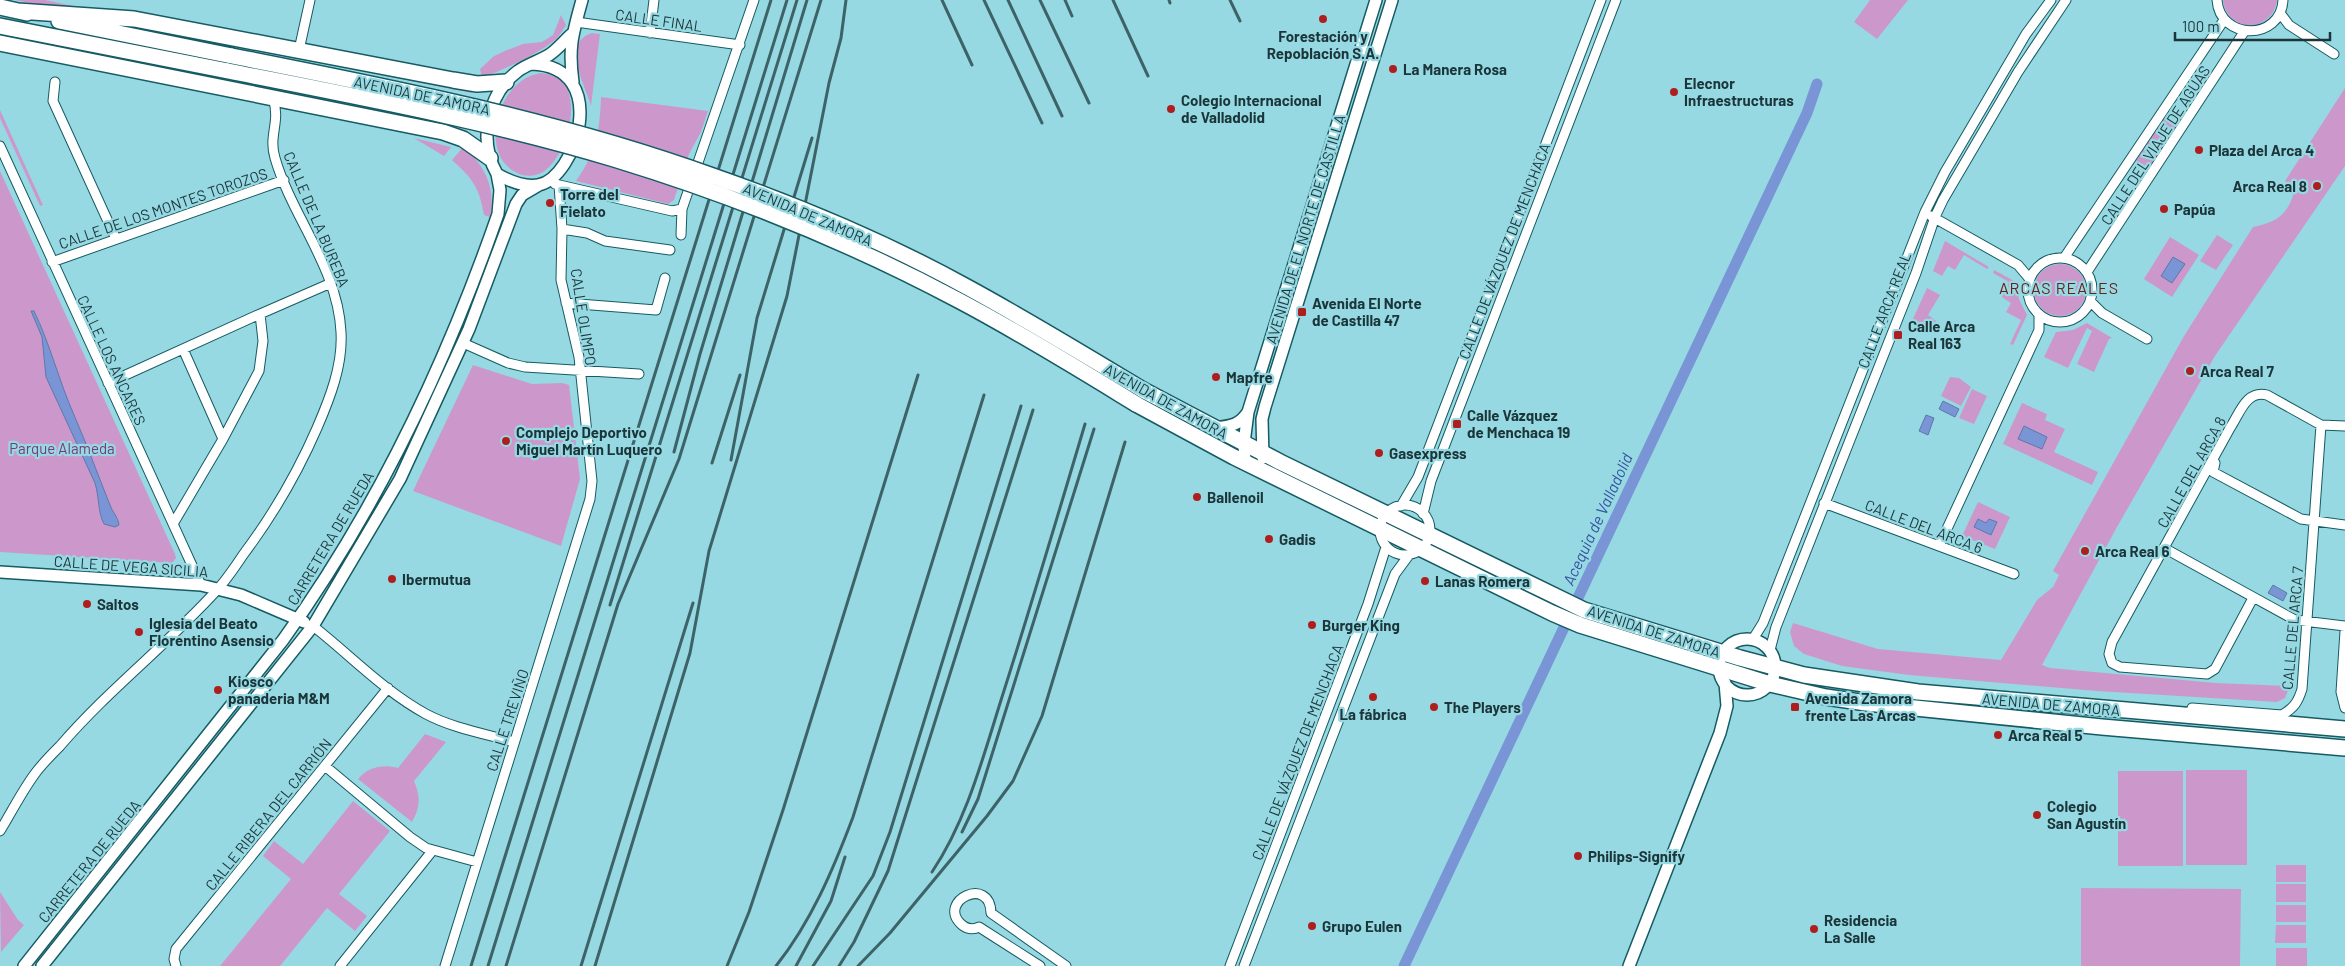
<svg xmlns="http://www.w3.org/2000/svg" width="2345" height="966" viewBox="0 0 2345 966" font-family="Barlow,sans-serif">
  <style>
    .green { fill: #cc98cc }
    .water { fill: #7a95d6; stroke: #5e78a7 }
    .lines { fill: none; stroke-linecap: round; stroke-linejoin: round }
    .canal { stroke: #7a95d6; stroke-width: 11 }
    .minor-casing { stroke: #155b63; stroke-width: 11 }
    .tertiary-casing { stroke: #155b63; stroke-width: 14 }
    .trunk-casing { stroke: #155b63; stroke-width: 18 }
    .minor { stroke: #fff; stroke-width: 9 }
    .tertiary { stroke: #fff; stroke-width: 11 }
    .trunk { stroke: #fff; stroke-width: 15 }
    .rail { stroke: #3d6368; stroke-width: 3 }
    .trunk-bridge-casing { stroke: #155b63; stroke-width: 18; stroke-linecap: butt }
    .trunk-bridge { stroke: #fff; stroke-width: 15 }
    .poi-dot { fill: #af1e1f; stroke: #97d9e2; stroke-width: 2 }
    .labels { text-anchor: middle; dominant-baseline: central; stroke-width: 4.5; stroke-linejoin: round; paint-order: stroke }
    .street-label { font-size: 15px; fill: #1b363a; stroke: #97d9e2 }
    .poi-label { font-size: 15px; font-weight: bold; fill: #1b363a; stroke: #97d9e2; text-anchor: start }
    .park-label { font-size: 15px; fill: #7b377c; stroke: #97d9e2 }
    .neighbourhood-label { font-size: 16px; letter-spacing: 1px; fill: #66211d; stroke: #97d9e2 }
    .water-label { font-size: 16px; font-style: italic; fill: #3652a1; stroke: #97d9e2 }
  </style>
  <rect width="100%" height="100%" fill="#97d9e2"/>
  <path class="green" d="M15,0H45L107,13L50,7Z
    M1870,0H1908L1877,39L1854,22Z
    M2223,0H2277C2273,33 2227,34 2223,0Z
    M561,15L566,25C563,29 561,34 557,38C547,49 497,74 482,77L480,69L494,56L507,50L523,44L542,42L553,35Z
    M70,18L139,24L227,40L225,48Z
    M0,32L217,76L216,84L0,38Z
    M592,33L600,34L591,106C585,84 560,43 592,33Z
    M231,45L472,87V93Z
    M541,73C547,74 554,75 559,79C584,98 566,157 543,172C526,182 505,170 499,154C487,123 508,77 541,73Z
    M2345,88V166L2215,356L2117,527L2042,665L2050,668L2216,683L2290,686L2285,698L2277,702L2097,691L1909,675L1842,666L1804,654L1794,646L1790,632L1793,623L1878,649L2001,660L2037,600L2053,587L2059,575L2053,571L2184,336L2253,227C2279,222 2288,214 2295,189L2285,181Z
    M601,97L708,111L701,132L689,154L674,200L668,204L576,181C596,153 600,130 601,97Z
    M0,110L43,205L40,206L0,118Z
    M2166,115L2178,122L2148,168L2136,161Z
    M414,138L451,147L444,156Z
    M464,146C485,167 496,187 490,217L484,215C479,187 473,179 452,160Z
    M0,171L175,554L176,558L172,563L0,552Z
    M2217,235L2233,245L2216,270L2200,261Z
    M2170,237L2199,255L2172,297L2144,279Z
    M1945,241L1989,267L1987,269L1964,255L1955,270L1948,266L1942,276L1933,271Z
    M2034 290a26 26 0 1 1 52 0a26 26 0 1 1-52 0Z
    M1994,270L2018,283L2019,299L2027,315L2013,345L2010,344L2021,320L2006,312L2011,303L2002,297L2009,282L1993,273Z
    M1927,288L1940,295L1928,315L1936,321L1928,333L1912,321Z
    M2087,323L2112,338L2109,339L2094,372L2077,364L2092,331L2087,328L2068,368L2044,357L2056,332L2073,330Z
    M473,365L532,384L562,383L569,385L580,479L561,546L413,491Z
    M1950,377L1959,378L1971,387L1961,406L1941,396Z
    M1972,389L1987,396L1974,424L1959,418Z
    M2022,403L2047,414L2045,420L2065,429L2054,452L2098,472L2092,485L2003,444Z
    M1978,502L2010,517L1995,549L1962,536Z
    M425,734L446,742L414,781C421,797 420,808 412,822L358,779C368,767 383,764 398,768Z
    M2186,770H2247V865H2186Z
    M2118,771H2183V866H2118Z
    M353,801L390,831L339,894L367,916L355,931L327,908L280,966H220L291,879L263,856L274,841L303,864Z
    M2276,865H2306V882H2276Z
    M2276,884H2306V902H2276Z
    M2081,888L2241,889L2240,966H2081Z
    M0,892L18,920L24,925L1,952Z
    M2276,905H2306V922H2276Z
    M2276,925H2306V943H2275Z
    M2276,948H2307V966H2276Z"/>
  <path class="water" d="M2173,257L2185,264L2172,283L2161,276Z
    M31,311H34C50,344 59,381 74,415C87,445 98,475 110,505C113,513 118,517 119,525L115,527L104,524C98,513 99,496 95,483L46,377L42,337Z
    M1943,401L1959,409L1955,417L1939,409Z
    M1926,415L1934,418L1928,435L1919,431Z
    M2024,426L2047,437L2042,449L2018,439Z
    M1978,519L1986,523L1989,519L1997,522L1991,535L1974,527Z
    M2273,585L2287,593L2283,601L2268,593Z"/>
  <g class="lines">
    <path class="canal" d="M1404,966L1807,113L1817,84"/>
    <defs>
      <path id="minor" d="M2217,0C2220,41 2281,41 2283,0
        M2280,13L2289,25L2334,54
        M576,22L740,45
        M650,33L654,0
        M299,50L310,0
        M55,82L53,101L116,239
        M0,146L201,585
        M555,184L672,211L682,209
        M1931,216L2018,265L2029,278
        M562,229L587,233L605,241L670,250
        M681,235L682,209L754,0
        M2028 290a32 32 0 1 1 64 0a32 32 0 1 1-64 0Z
        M2064,258L2224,20
        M52,262L284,180
        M2087,272L2244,32
        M2090,301L2102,313L2147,339
        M566,303L656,310L665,278
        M260,314L331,283
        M463,343L508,363L525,367L639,374
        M108,383L260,314L263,341L259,371L223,439L183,349
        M2215,463L2213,472L2301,519L2345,525
        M1824,503L2014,574
        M1380 530a25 25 0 1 1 50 0a25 25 0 1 1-50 0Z
        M1401,506L1418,477L1601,0
        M1423,514L1431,481L1616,0
        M173,524L223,439
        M1939,546L2039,330V315
        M2164,548L2295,620L2345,626
        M2253,598L2215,669L2207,674L2120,667L2112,663L2109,654L2112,642L2230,428C2240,413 2246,390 2267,395L2321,425L2345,426
        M313,626C350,655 384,691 426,714C452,728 486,734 514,742
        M2345,631L2341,692L2345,708
        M1753,639L1763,623L1925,212L1945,172L2026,34L2051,0
        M1770,650L1776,627L1916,273L1935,217L1943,200L2018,72L2066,0
        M2192,708L2282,715C2294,708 2298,702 2302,689L2321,425
        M325,766L410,837L426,848L477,862
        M0,831C11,813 21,793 34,775C41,765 51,755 60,746C108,690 167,645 217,590C227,579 235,567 243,555C273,515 297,474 317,428C330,398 343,365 341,332C338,268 292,217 275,158C268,135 281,122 273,98
        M176,966L174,959L176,949L388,688
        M340,966L433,850
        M445,966L590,499L592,481L579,357L561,280L562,229L559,185
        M1040,966L979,927C973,930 966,929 961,924C937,901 990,875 991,913L1066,966
        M1230,966L1368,604L1386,547
        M1244,966L1395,574L1409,555"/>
      <path id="tertiary" d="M532,64C612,67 576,179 538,185C524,187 509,181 497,174C478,141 487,94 518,71C528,64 539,61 549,55C557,50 564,41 572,34
        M573,82C568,47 573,33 582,0
        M1214,428C1230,426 1239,426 1248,412
        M1263,458L1262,419L1265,407L1392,0
        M1245,462L1244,443L1248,412L1376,0
        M0,572L201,585L241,595L304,622
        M1719 667a28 28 0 1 1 56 0a28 28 0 1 1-56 0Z
        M24,966L283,640C376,511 446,364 498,214L500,190L497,174
        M42,966L313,626L400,479L469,329L516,204L522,195L539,185
        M1629,966L1720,733L1727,706L1725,683"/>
      <path id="trunk" d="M0,7L27,13
        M18,11L134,19L453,80L477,84L506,82
        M59,21L232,56
        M0,26L228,71
        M0,43L443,132L463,139L490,158
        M1143,390L1280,462L1584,610L1740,658L1804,675L1918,692L2345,729
        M1136,404L1234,457L1552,613L1580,625L1770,684L1826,697L1866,703L2102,727L2345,748"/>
    </defs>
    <use href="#minor" class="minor-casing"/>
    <use href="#tertiary" class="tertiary-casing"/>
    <use href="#trunk" class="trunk-casing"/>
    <use href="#minor" class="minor"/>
    <use href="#tertiary" class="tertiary"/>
    <use href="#trunk" class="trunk"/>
    <path class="rail" d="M942,0L972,65
      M984,0L1042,123
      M1008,0L1062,116
      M1040,0L1089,103
      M1065,0L1072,16
      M1113,0L1148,76
      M1169,0L1170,3
      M1230,0L1240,21
      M674,452L700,354L807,0
      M731,460L757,318L812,138
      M712,463L740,375
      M610,605L797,0
      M962,832L978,799L1094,429
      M932,872C967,820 983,757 1002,697C1031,606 1058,515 1085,424
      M471,966L771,0
      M488,966L787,0
      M506,966L618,604L679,459L821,0
      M581,966L693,603
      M595,966L690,653L709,551L787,296L829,83L841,38L846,0
      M727,966L749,912L783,810L918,375
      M776,966C811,922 833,870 853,817L984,395
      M796,966L831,901L845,857
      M813,966L873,876L890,832L1021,406
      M839,966L854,942L888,871L1033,410
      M858,966L890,933L987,816L1013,781L1042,716L1125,442"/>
    <defs>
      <path id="trunk-bridge" d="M232,56C395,88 557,120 713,176C799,206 885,242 965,286C1026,319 1085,355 1143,390
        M228,71C358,97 488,121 614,159C732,195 849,242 958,300C1019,332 1077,368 1136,404"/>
    </defs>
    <use href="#trunk-bridge" class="trunk-bridge-casing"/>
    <use href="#trunk-bridge" class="trunk-bridge"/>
  </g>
  <g class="poi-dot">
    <circle cx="1323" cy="19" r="5"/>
    <circle cx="1393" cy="69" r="5"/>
    <circle cx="1674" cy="92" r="5"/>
    <circle cx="1171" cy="109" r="5"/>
    <circle cx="2199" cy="150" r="5"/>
    <circle cx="2317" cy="186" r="5"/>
    <circle cx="550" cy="203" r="5"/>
    <circle cx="2164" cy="209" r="5"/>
    <rect x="1297" y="307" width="10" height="10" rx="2.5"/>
    <rect x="1893" y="330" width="10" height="10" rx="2.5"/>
    <circle cx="2190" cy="371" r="5"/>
    <circle cx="1216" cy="377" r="5"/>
    <rect x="1452" y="419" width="10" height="10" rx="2.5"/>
    <circle cx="506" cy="441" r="5"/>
    <circle cx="1379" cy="453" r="5"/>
    <circle cx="1197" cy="497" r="5"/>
    <circle cx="1269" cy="539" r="5"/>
    <circle cx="2085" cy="551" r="5"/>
    <circle cx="392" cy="579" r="5"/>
    <circle cx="1425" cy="581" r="5"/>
    <circle cx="87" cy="604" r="5"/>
    <circle cx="1312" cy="625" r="5"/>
    <circle cx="139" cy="632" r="5"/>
    <circle cx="218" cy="690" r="5"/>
    <circle cx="1373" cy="697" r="5"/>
    <circle cx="1434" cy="707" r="5"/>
    <rect x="1790" y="702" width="10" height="10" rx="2.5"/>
    <circle cx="1998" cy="735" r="5"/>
    <circle cx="2037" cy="815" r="5"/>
    <circle cx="1578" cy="856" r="5"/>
    <circle cx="1312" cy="926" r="5"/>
    <circle cx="1814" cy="929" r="5"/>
  </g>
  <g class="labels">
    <g class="street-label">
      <text transform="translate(659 20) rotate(8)">CALLE FINAL</text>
      <text transform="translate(422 95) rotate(12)">AVENIDA DE ZAMORA</text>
      <text transform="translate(2155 145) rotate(-57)">CALLE DEL VIAJE DE AGUAS</text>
      <text transform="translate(163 208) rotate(-19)">CALLE DE LOS MONTES TOROZOS</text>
      <text transform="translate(808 214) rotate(23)">AVENIDA DE ZAMORA</text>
      <text transform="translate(317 219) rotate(67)">CALLE DE LA BUREBA</text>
      <text transform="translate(1305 229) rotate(-73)">AVENIDA DE EL NORTE DE CASTILLA</text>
      <text transform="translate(1504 251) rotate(-69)">CALLE DE VÁZQUEZ DE MENCHACA</text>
      <text transform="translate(1884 310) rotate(-69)">CALLE ARCA REAL</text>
      <text transform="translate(584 317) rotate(81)">CALLE OLIMPO</text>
      <text transform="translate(112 360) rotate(65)">CALLE LOS ANCARES</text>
      <text transform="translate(1166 401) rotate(29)">AVENIDA DE ZAMORA</text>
      <text transform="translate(2191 472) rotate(-61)">CALLE DEL ARCA 8</text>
      <text transform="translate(1924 526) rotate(21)">CALLE DEL ARCA 6</text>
      <text transform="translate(330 538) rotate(-59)">CARRETERA DE RUEDA</text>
      <text transform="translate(131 566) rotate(4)">CALLE DE VEGA SICILIA</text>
      <text transform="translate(2292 628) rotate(-85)">CALLE DEL ARCA 7</text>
      <text transform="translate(1654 631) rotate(18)">AVENIDA DE ZAMORA</text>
      <text transform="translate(2051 704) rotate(5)">AVENIDA DE ZAMORA</text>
      <text transform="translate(507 720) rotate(-72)">CALLE TREVIÑO</text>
      <text transform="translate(1297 752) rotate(-69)">CALLE DE VÁZQUEZ DE MENCHACA</text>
      <text transform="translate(268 814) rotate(-51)">CALLE RIBERA DEL CARRIÓN</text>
      <text transform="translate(89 861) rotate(-51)">CARRETERA DE RUEDA</text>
    </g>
    <g class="poi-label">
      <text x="1323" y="36" text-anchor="middle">Forestación y<tspan x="1323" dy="17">Repoblación S.A.</tspan></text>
      <text x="1403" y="69">La Manera Rosa</text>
      <text x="1684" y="83">Elecnor<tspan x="1684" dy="17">Infraestructuras</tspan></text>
      <text x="1181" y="100">Colegio Internacional<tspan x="1181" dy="17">de Valladolid</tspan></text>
      <text x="2209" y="150">Plaza del Arca 4</text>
      <text x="2307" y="186" text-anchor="end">Arca Real 8</text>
      <text x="560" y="194">Torre del<tspan x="560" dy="17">Fielato</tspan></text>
      <text x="2174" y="209">Papúa</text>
      <text x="1312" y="303">Avenida El Norte<tspan x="1312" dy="17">de Castilla 47</tspan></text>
      <text x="1908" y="326">Calle Arca<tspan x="1908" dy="17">Real 163</tspan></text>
      <text x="2200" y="371">Arca Real 7</text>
      <text x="1226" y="377">Mapfre</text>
      <text x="1467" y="415">Calle Vázquez<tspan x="1467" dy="17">de Menchaca 19</tspan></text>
      <text x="516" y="432">Complejo Deportivo<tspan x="516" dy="17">Miguel Martín Luquero</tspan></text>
      <text x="1389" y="453">Gasexpress</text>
      <text x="1207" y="497">Ballenoil</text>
      <text x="1279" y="539">Gadis</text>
      <text x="2095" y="551">Arca Real 6</text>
      <text x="402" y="579">Ibermutua</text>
      <text x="1435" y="581">Lanas Romera</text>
      <text x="97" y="604">Saltos</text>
      <text x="149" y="623">Iglesia del Beato<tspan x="149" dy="17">Florentino Asensio</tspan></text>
      <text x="1322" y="625">Burger King</text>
      <text x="228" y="681">Kiosco<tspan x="228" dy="17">panaderia M&amp;M</tspan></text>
      <text x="1805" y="698">Avenida Zamora<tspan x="1805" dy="17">frente Las Arcas</tspan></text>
      <text x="1444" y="707">The Players</text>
      <text x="1373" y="714" text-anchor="middle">La fábrica</text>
      <text x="2008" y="735">Arca Real 5</text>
      <text x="2047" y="806">Colegio<tspan x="2047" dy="17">San Agustín</tspan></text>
      <text x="1588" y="856">Philips-Signify</text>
      <text x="1824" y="920">Residencia<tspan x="1824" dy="17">La Salle</tspan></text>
      <text x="1322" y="926">Grupo Eulen</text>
    </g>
    <g class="park-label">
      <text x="62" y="448">Parque Alameda</text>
    </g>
    <g class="neighbourhood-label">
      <text x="2059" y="287">ARCAS REALES</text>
    </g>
    <g class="water-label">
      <text transform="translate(1597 519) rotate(-65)">Acequia de Valladolid</text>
    </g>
  </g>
  <path d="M2175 32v8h155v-8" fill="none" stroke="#1b363a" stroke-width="2.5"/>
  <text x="2182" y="32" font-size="15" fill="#1b363a" stroke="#97d9e2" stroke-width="4" paint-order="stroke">100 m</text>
</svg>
